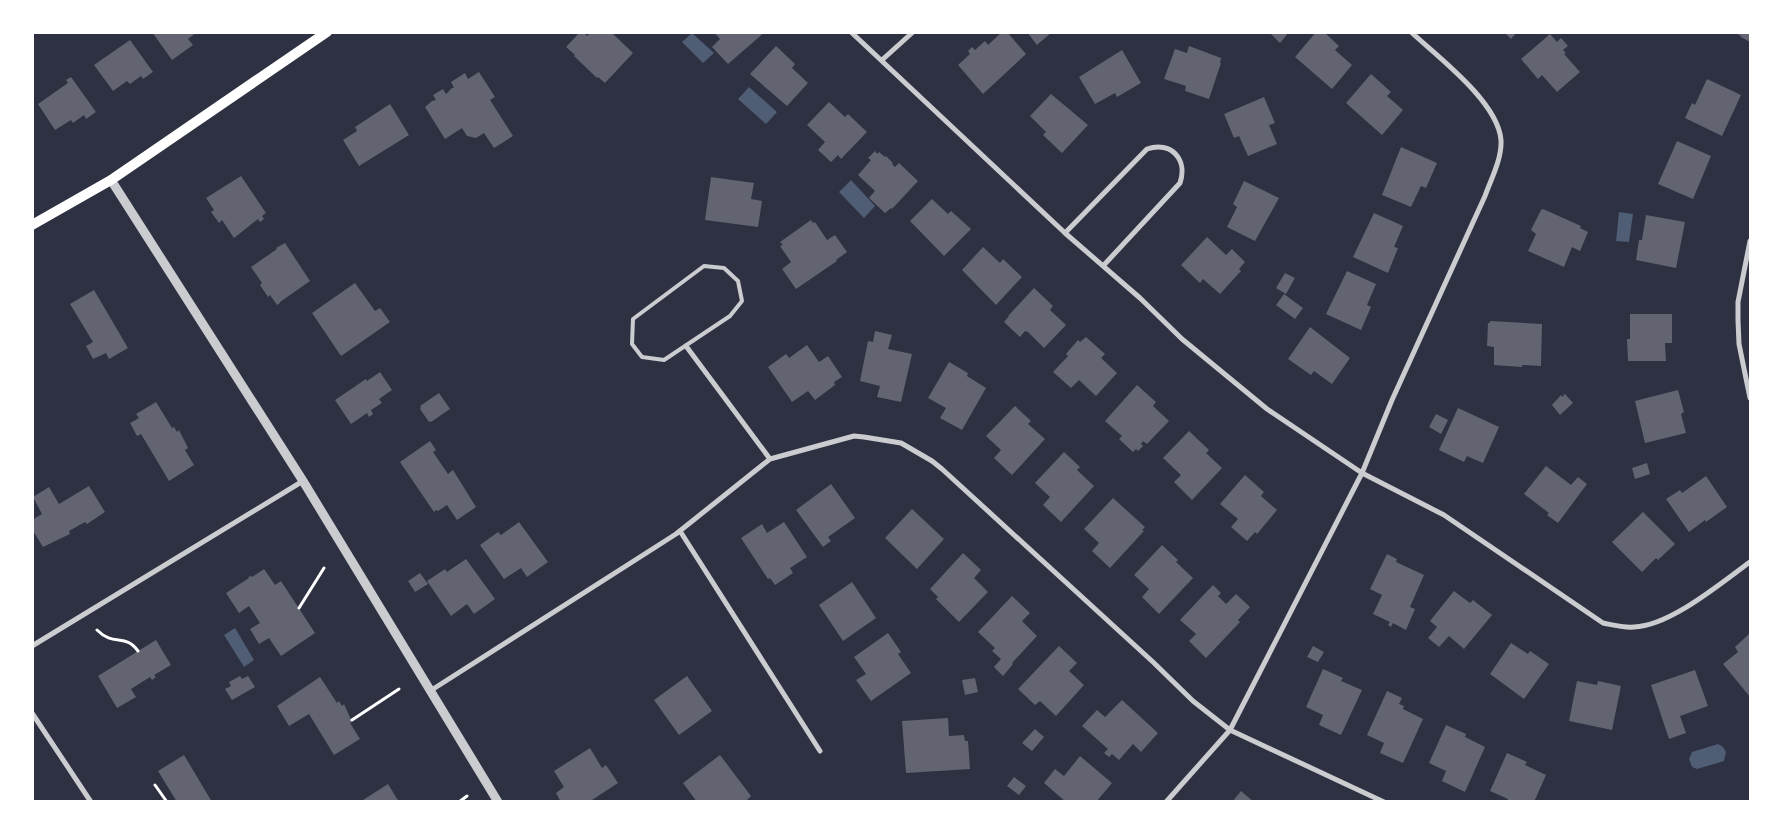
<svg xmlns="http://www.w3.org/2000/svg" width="1783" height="834" viewBox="0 0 1783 834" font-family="'Open Sans',sans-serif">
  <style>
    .water { fill: #4f5d75 }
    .building { fill: #626471 }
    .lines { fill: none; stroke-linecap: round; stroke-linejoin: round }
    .path { stroke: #fff; stroke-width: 3 }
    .service { stroke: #caccd0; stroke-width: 4 }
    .minor { stroke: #caccd0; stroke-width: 5 }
    .tertiary { stroke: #caccd0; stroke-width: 9 }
    .secondary { stroke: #fff; stroke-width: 10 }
  </style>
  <rect width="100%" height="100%" fill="#2d3142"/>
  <path class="water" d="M692,33L714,53L703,63L682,42Z
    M749,87L777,112L766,124L738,99Z
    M851,180L875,206L864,218L839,192Z
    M1619,212L1633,214L1629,242L1616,241Z
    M235,628L254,660L244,667L224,635Z
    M1718,744L1723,747L1726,752L1724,761L1697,769L1692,767L1689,759L1692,752Z"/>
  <path class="building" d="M152,32H197L188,39L193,45L172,60Z
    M580,32H584L587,36L591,32H611L633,53L605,83L598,77L597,78L574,56L575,55L566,47Z
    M714,32H765L728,64L712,47L720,39Z
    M1002,32H1007L1026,54L983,94L958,65L970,54L968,51L972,47L975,50L985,41L988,45Z
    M1027,32H1052L1037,45Z
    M1269,32H1289L1280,43Z
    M1316,32H1324L1339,46L1335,50L1352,65L1332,89L1295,57Z
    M1504,32H1517L1511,39Z
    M1734,32H1750V42L1741,37V36Z
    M1550,34L1557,42L1561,38L1568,46L1563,50L1566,53L1564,54L1580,72L1557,92L1542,75L1538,79L1521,59Z
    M130,40L153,72L143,79L141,76L130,84L127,81L113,91L94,65Z
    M776,46L795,64L792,68L808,83L787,106L750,74Z
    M1189,46L1221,58L1220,63H1221L1209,99L1185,91L1186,86L1164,79L1175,49L1187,53Z
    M1122,50L1141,83L1117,97L1115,93L1095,104L1079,77Z
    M479,72L495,97L490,100L513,136L494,148L484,133L476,138L467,136L462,128L445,139L425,107L432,101L436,100L433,95L443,89L446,94L452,88H454L451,82L465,73L468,79Z
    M1371,74L1391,92L1387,96L1403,110L1382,135L1346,103Z
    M71,77L96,112L86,119L84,115L73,123L71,120L55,130L38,104L68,83L66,80Z
    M1707,79L1741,95L1722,136L1685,118L1692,103L1695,105Z
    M1051,94L1088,125L1062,153L1043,135L1046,132L1030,116Z
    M1264,97L1275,123L1269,125L1277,144L1248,156L1239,136L1234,138L1224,114Z
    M829,102L845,117L848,114L867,132L841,159L838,155L831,162L818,150L825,142L807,125Z
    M390,104L409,135L359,166L343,140L357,131L355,127Z
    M1677,141L1711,156L1693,199L1658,184Z
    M1401,147L1437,163L1426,188L1421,186L1411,207L1382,195Z
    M875,151L877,154L879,152L885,157L886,156L893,163L892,164L895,167L899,163L918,181L892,209L891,208L885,213L869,198L875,191L858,175L871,160L868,158Z
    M241,176L266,213L262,216L264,219L260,222L258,219L234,238L222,220L219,223L211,212L214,210L206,198Z
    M711,177L754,183L751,199L762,201L758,227L705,220Z
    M1244,181L1279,198L1255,241L1227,227L1237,207L1233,204Z
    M932,199L948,214L951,211L971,229L944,256L910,221Z
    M1543,209L1581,226L1580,228L1588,232L1580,251L1572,247L1564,267L1528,251L1536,234L1531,230L1541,210Z
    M1374,213L1403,226L1394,247L1398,248L1388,273L1353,257Z
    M1646,215L1685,222L1676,268L1636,260L1639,240H1642Z
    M811,220L813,223L815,222L827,240L835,235L847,252L836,260L837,261L796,289L782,269L791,262L780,246L783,245L780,242Z
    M1207,237L1226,255L1232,249L1245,262L1239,269L1241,271L1220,294L1203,279L1200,283L1181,265Z
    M285,243L310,281L280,302V303L277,305L270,295L268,297L260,285L262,283L251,267L277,249L276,248Z
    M983,247L1000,263L1003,259L1022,277L996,305L962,270Z
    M1347,271L1376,284L1367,305L1371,307L1361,330L1326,314Z
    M1285,273L1295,278L1286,294L1276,288Z
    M355,283L375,311L380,308L390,322L341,356L312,313Z
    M1034,288L1053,306L1050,310L1066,325L1044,348L1028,332L1025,331L1020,337L1004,322L1009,316H1008Z
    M94,290L128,348L109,359L106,353L93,359L86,346L93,342L70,304Z
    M1284,294L1303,308L1295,319L1276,305Z
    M1630,314H1672V343H1665L1666,361H1628L1627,339H1630Z
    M1490,321L1542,324L1541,366L1522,365V367L1494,365V347L1487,346L1488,323H1490Z
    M1310,327L1350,358L1332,384L1314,371L1311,375L1288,359Z
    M875,331L892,335L888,349L912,354L901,402L877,397L880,386L860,381L868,341L873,342Z
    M1086,337L1105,354L1101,358L1117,373L1096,396L1079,380L1071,388L1053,372L1068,356L1066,354L1078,340L1080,342Z
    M807,345L819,362L828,356L842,377L834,382L835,385L815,400L808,391L792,402L768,367L786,354L789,358Z
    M949,362L968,373L967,376L986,388L962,430L940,418L946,408L928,398Z
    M380,372L392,390L379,399L382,403L371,410L373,414L369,417L367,413L351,424L335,400L366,379L367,381Z
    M1137,385L1156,402L1153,406L1169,421L1147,444L1143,441L1141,444L1143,446L1138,451L1136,449L1133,452L1119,439L1122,436L1105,421Z
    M1678,390L1684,412L1681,414L1686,433L1645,443L1635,401Z
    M439,393L450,409L431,422L430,421L429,422L420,409L421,408L420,406Z
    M1565,394L1573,403L1560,415L1552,405L1561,395L1562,397Z
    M156,402L172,428L174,427L177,432L179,430L188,448L185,450L194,465L169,481L141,434L137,436L130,423L139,418L136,414Z
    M1015,406L1031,421L1028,424L1045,439L1012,475L994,458L1001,450L986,436Z
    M1458,408L1499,427L1483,463L1467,456L1464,462L1439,450Z
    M1436,414L1448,420L1441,434L1429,427Z
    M1189,431L1209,450L1206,453L1222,468L1192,500L1174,482L1181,475L1163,458Z
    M430,441L436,450L433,452L448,474L453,470L476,507L457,520L447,505L438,511L436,510L434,512L400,462Z
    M1064,452L1080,467L1077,470L1094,486L1061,522L1043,505L1050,497L1035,483Z
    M1647,463L1650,474L1635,479L1632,468Z
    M1546,466L1571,485L1578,477L1587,484L1558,523L1547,515L1549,513L1524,494Z
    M1245,475L1264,492L1261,496L1277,510L1257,534L1255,532L1247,541L1231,527L1238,519L1220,504Z
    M1706,476L1727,507L1706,522L1705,520L1689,532L1666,499L1680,490L1682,493Z
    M831,484L855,518L828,537L831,541L823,547L796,510Z
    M89,486L105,512L87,524L85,522L69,531L70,534L43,547L32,529V520L42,514L33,497L49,487L59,504Z
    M1113,498L1145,527L1142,530L1144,531L1110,568L1092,551L1099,543L1084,529Z
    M912,509L944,539L917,569L885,538Z
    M1643,512L1675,544L1658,560L1656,558L1642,572L1612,542Z
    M519,522L548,562L527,577L521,568L504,579L480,545L498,532L501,535Z
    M784,522L807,557L790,568L793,573L775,585L770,578L768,579L741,538L762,524L767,533Z
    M1162,545L1178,560L1176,562L1193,578L1159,614L1142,597L1149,589L1134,575Z
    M963,553L981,570L974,578L988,592L959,622L936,599L938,597L930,589Z
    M1387,554L1397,559L1396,562L1424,575L1410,607L1415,609L1406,630L1393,623L1391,627L1388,625L1390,622L1373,614L1382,595L1370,589Z
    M466,559L495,599L474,614L467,604L451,616L427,581L445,569L447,572Z
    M264,569L275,585L281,581L315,633L281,656L269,638L259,644L250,629L260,623L249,606L239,613L226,593L249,578L248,577L251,576L252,577Z
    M420,573L428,584L415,592L408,581Z
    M852,582L876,618L843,641L819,605Z
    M1213,585L1221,593L1218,596L1226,604L1236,594L1250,607L1238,620L1240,622L1206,658L1189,641L1196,634L1180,620Z
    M1454,591L1470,603L1473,600L1492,615L1464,649L1449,636L1439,647L1428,638L1437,627L1430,621Z
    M1012,596L1030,613L1022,621L1037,636L1012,663L1013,664L1003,676L994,667L1001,659L992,651L995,648L978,632Z
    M888,633L901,652L898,654L911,673L871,701L856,680L866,674L854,657Z
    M1750,633V697L1723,664L1738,652L1735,647Z
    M156,640L171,665L154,675L156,677L152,680L150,677L131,689L136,697L117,708L98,676Z
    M1511,643L1528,654L1530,651L1549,664L1524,699L1490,674Z
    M1059,646L1077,663L1069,671L1084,685L1056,716L1040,701L1035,705L1018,689Z
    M1313,646L1324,652L1318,662L1307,657Z
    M1323,669L1343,678L1341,681L1362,690L1341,735L1319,725L1323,715L1306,707Z
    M1695,670L1708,706L1680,716L1686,733L1669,739L1651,685Z
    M240,676L242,679L248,676L255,687L232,700L225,689L231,686L229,682Z
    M687,676L712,711L679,735L654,700Z
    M320,677L337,703L339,701L342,706L344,704L352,722L350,723L360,739L334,755L309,714L289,726L277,706Z
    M975,678L978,692L965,695L962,680Z
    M1577,681L1597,685L1598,681L1621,686L1612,730L1569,721Z
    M1387,691L1402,698L1399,704L1404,706L1403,709L1423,719L1403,763L1380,753L1384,743L1367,735Z
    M1122,700L1158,733L1141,752L1133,744L1119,760L1112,754L1109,757L1104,753L1108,749L1082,726L1097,710L1105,717Z
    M948,718L949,736L964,735L965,741H968L970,769L906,773L902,721Z
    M1446,725L1466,734L1465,737L1485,747L1465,792L1442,781L1446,771L1429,763Z
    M1035,729L1044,737L1032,751L1022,743Z
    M590,748L602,768L606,765L618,783L592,800L593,802H561L556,793L564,787L554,771Z
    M1507,753L1527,762L1525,765L1546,775L1534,802H1507L1508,799L1490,791Z
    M184,755L212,802H177L158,771Z
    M720,755L751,796L745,802H697L683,783Z
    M1080,756L1112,783L1096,802H1066L1044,783L1055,769L1064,776Z
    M1014,777L1026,786L1019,795L1007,786Z
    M388,784L399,802H364L363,800Z
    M1241,791L1254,802H1232Z"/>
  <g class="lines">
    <path class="path" d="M299,608L324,568
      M97,630C114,647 125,633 138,651
      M352,720L399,689
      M155,785L167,802
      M459,802L467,796"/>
    <path class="service" d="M704,266L724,268L738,281L742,301L730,316L664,360L642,357L632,344L633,319Z"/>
    <path class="minor" d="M851,32L1065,233L1140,298L1182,339L1267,409L1362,473L1444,515L1603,623C1613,625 1624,628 1634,627C1670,626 1721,583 1750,562
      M882,60L913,32
      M1065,233L1147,149C1171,141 1188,159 1180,183L1103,266
      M1750,241L1738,302V320L1739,344L1750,398
      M686,346L770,459
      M680,531L820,751
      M32,646L303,481
      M430,691L676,534L770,459L854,436L864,437L901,443L932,461L942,469L1153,662L1193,701L1230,730L1384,802
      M32,713L91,802
      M1166,802L1230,730L1362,473L1392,400L1485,196C1491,179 1502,159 1501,140C1498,102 1438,57 1411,32"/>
    <path class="tertiary" d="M111,180L303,481L498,802"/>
    <path class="secondary" d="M32,225L111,180L327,32"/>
  </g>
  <rect width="1783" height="834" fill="none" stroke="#ffffff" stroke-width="68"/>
</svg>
